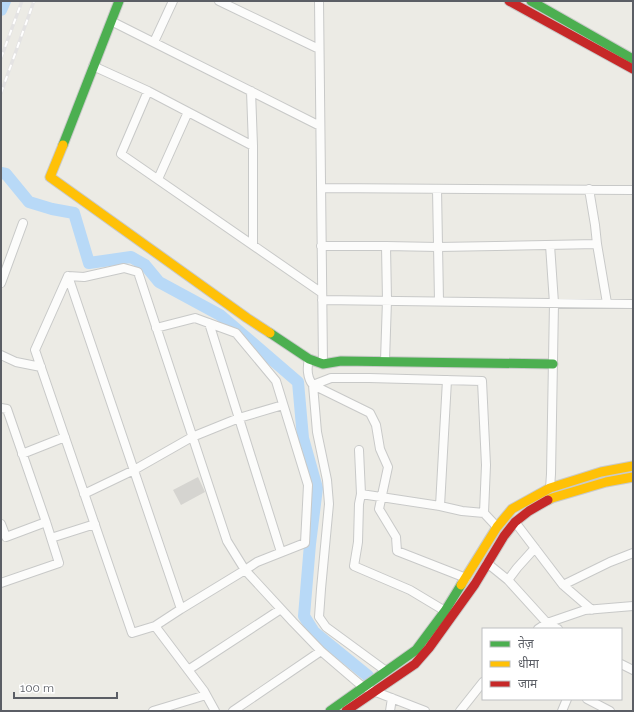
<svg xmlns="http://www.w3.org/2000/svg" width="634" height="712" viewBox="0 0 634 712" font-family="Raleway,'Noto Sans Devanagari',sans-serif">
  <style>
    .lines { fill: none; stroke-linecap: round; stroke-linejoin: round }
    .river { stroke: #b8d9f7; stroke-width: 12 }
    .building { fill: #d5d4d0 }
    .street-casing { stroke: #c8c9c8; stroke-width: 10 }
    .fast-casing { stroke: #c9cac9; stroke-width: 11 }
    .slow-casing { stroke: #c9cac9; stroke-width: 11 }
    .jam-casing { stroke: #c9cac9; stroke-width: 11 }
    .street { stroke: #fcfcfb; stroke-width: 8 }
    .fast { stroke: #4caf50; stroke-width: 9 }
    .slow { stroke: #ffc107; stroke-width: 9 }
    .jam { stroke: #c62828; stroke-width: 9 }
    .rail-casing { stroke: #e4e3e3; stroke-width: 3.5 }
    .rail { stroke: #fff; stroke-width: 2; stroke-dasharray: 6; stroke-linecap: butt }
  </style>
  <rect width="100%" height="100%" fill="#ecebe5"/>
  <g class="lines">
    <path class="river" d="M1,10L5,1
      M1,173L6,174L29,202L52,209L74,213L89,263L131,257L145,265L159,282L220,315L298,382L303,438L317,488L310,544L304,616L314,632L368,676"/>
  </g>
  <path class="building" d="M198,477L205,492L181,505L173,490Z"/>
  <g class="lines">
    <defs>
      <path id="street" d="M219,1L319,49
        M319,1L323,364
        M111,21L320,126
        M154,42L173,1
        M93,66L148,91
        M251,91L253,146L148,91L121,154L322,293
        M158,179L188,112
        M321,188L633,190
        M437,189L439,301
        M597,244L607,303
        M253,245V146
        M321,246H386L387,300L385,361
        M386,246L438,247L597,244L595,225L589,189
        M68,276L181,609L155,626L204,691L215,711
        M68,276L84,277L124,268L138,272L227,541L245,570L181,609
        M68,276L35,350L132,633L155,626
        M1,283L23,223
        M322,300L633,304
        M209,323L281,552
        M156,328L195,318L236,333L276,381L308,485L305,543L257,562L245,570L293,622L321,651L363,687L425,711
        M1,355L16,362L41,367
        M309,359C307,367 307,378 313,385L317,432L327,480L329,504L321,589L319,617L326,627L386,671
        M1,408L7,409L46,522L6,537L1,524
        M359,450L361,494
        M22,454L65,437
        M550,488L551,474L554,303L550,245
        M84,494L134,470L192,437L239,418L283,405
        M440,506L447,380
        M515,522L563,585L592,610
        M51,538L95,524
        M487,563L508,580L547,623L558,629
        M466,578L397,551L396,537L379,509L388,467L380,449L376,425L370,413L313,385L331,378H369L482,381L486,465L484,513L497,527
        M508,580L517,568L535,548
        M1,583L59,563L46,522
        M563,585L610,562L633,553
        M445,611L410,590L354,566L358,542L359,504L361,494L381,497L440,506L462,511L484,513
        M538,629L547,623L585,610L633,606
        M621,664L633,670
        M188,670L281,609
        M587,699L610,711
        M153,711L206,695
        M233,711L321,651
        M390,711L392,698
        M460,711L483,682
        M562,711L567,699"/>
      <path id="fast" d="M531,1L633,59
        M63,145L119,1
        M270,333L309,359L323,364L341,361L553,364
        M330,711L416,650L445,611L461,585"/>
      <path id="slow" d="M63,145L50,177L247,318L270,333
        M548,500L552,498L606,482L633,477
        M461,585L497,527L512,509L550,488L601,472L633,466"/>
      <path id="jam" d="M509,1L633,69
        M346,711L415,664L429,648L475,584L504,536L515,522L529,511L548,500"/>
    </defs>
    <use href="#street" class="street-casing"/>
    <use href="#fast" class="fast-casing"/>
    <use href="#slow" class="slow-casing"/>
    <use href="#jam" class="jam-casing"/>
    <use href="#street" class="street"/>
    <use href="#fast" class="fast"/>
    <use href="#slow" class="slow"/>
    <use href="#jam" class="jam"/>
    <defs>
      <path id="rail" d="M1,58L22,1
        M1,93L34,1"/>
    </defs>
    <use href="#rail" class="rail-casing"/>
    <use href="#rail" class="rail"/>
  </g>
  <rect width="634" height="712" fill="none" stroke="#5b5e65" stroke-width="4"/>
  <rect x="482" y="628" width="140" height="72" fill="#ffffff" stroke="#bdbfc1"/>
  <rect x="490" y="641" width="20" height="6" fill="#4caf50" stroke="#bdbfc1"/>
  <text x="518" y="648" font-size="12" fill="#5b5e65">तेज़</text>
  <rect x="490" y="661" width="20" height="6" fill="#ffc107" stroke="#bdbfc1"/>
  <text x="518" y="668" font-size="12" fill="#5b5e65">धीमा</text>
  <rect x="490" y="681" width="20" height="6" fill="#c62828" stroke="#bdbfc1"/>
  <text x="518" y="688" font-size="12" fill="#5b5e65">जाम</text>
  <path d="M14 692v6h103v-6" fill="none" stroke="#5b5e65" stroke-width="2"/>
  <text x="20" y="692" font-size="12" fill="#5b5e65" stroke="#ffffff" stroke-width="3" paint-order="stroke">100 m</text>
</svg>
